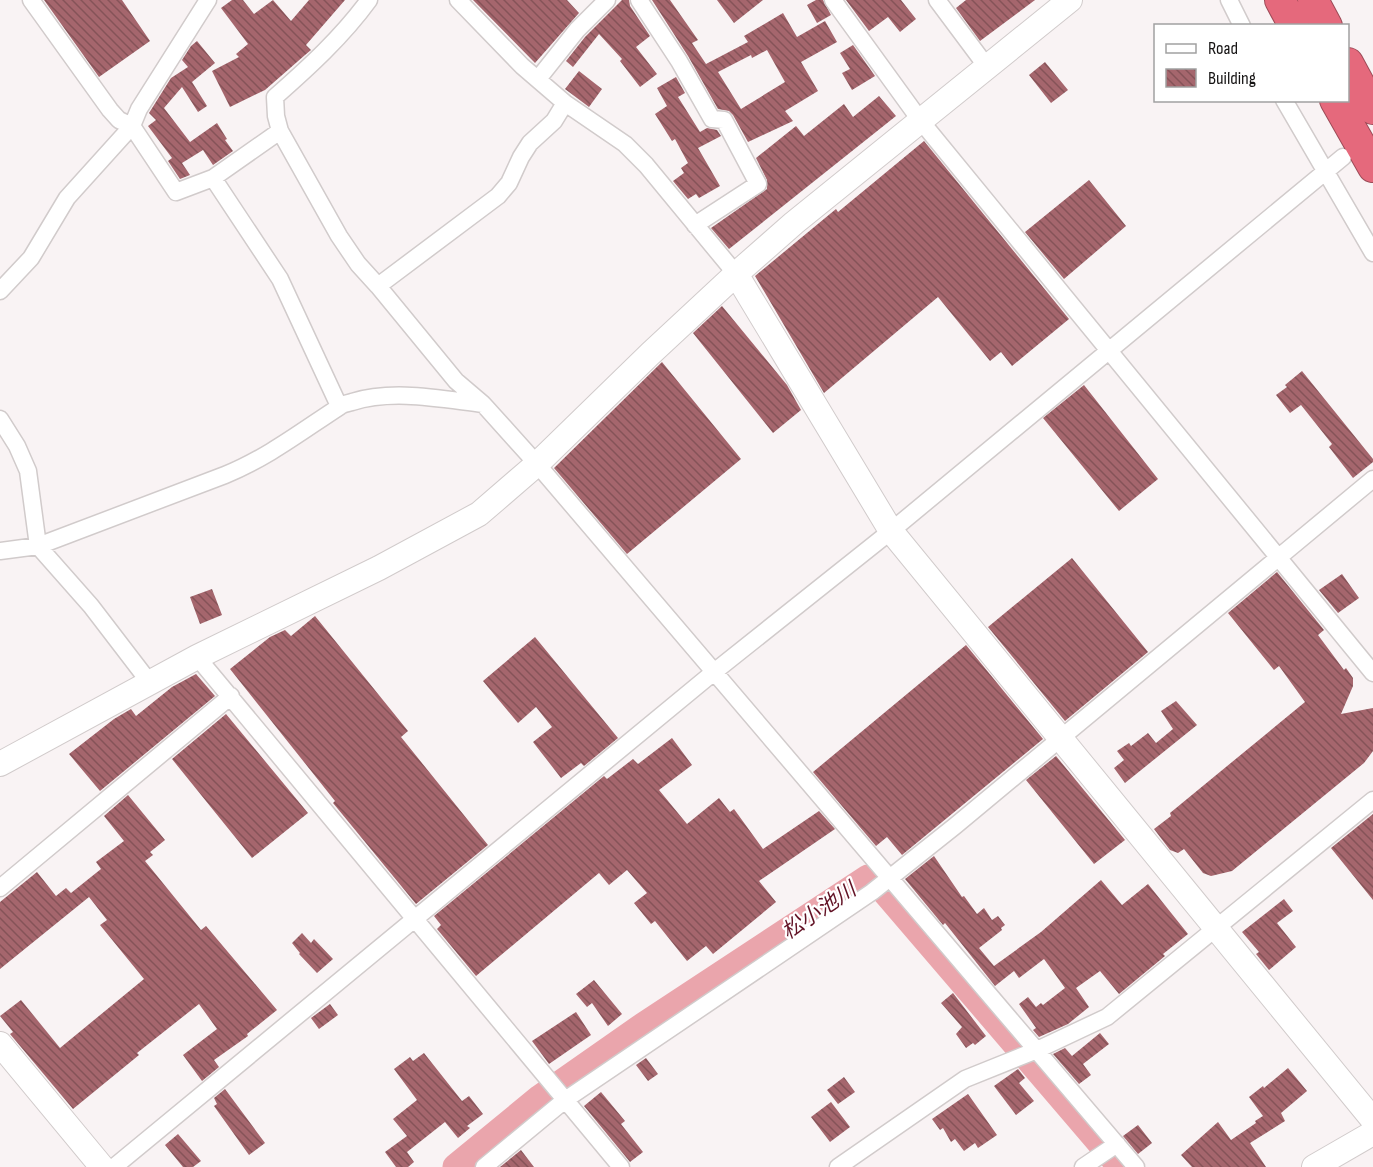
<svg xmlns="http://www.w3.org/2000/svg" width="1373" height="1167" viewBox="0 0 1373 1167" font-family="'Sofia Sans Condensed','Noto Sans JP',sans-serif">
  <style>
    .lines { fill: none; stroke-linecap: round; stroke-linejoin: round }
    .river { stroke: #eaa5ac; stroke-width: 27 }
    .building { fill: url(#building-back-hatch); fill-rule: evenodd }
    .street-casing { stroke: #d1cbcb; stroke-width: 19 }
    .secondary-casing { stroke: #d1cbcb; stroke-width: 26 }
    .highway-casing { stroke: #9c4b57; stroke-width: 32 }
    .street { stroke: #fff; stroke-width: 16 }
    .secondary { stroke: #fff; stroke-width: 24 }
    .highway { stroke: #e5697c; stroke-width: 30 }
    .labels { text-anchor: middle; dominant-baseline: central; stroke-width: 4.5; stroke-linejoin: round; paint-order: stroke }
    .water-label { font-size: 21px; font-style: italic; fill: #621225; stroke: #fff }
  </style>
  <defs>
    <pattern id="building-back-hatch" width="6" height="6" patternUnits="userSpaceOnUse" patternTransform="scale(1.5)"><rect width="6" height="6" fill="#a5666d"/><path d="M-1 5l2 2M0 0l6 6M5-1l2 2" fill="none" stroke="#855358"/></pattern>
  </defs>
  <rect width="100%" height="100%" fill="#f9f3f4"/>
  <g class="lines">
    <path class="river" d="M456,1167L540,1098L643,1026L868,878L875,880L889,896L1121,1167"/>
  </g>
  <path class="building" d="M44,0H122L150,41L99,77Z
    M232,0H243L254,14L273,0L291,21L309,0H345L306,45L311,50L305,55L265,90L230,107L212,71L239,57L236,54L248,44L221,8Z
    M473,0H567L579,13L535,63Z
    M622,0H629L630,6L650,36L636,47L657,74L640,87L620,61L622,59L599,34L573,67L566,61L585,37Z
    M652,0H670L698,40L692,43L706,64L748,42L744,36L783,13L797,37L825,21L837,42L801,62L818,91L785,111L793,121L748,142L733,115L729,111L718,109L688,56ZM767,50L785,82L741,109L718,72L751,55L752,58Z
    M717,0H763L734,23Z
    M816,0H823L831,15L817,23L807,5Z
    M846,0H901L916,19L900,32L888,17L869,31Z
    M966,0H1035L980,41L956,8Z
    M197,41L215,63L192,82L207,106L198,112L182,87L164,108L190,142L217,123L227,139L225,140L233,151L213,165L203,150L182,163L190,175L180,179L168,161L172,158L148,126L156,120L149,113L171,78L188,67L182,60L191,46Z
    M853,45L875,76L852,90L842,73L850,69L840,53Z
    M1045,62L1068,90L1051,103L1029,75Z
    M579,71L602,89L589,107L565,89Z
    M676,77L685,93L678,97L700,132L707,128L717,130L721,136L698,148L720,186L699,198L696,194L688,199L673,181L684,173L681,168L688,163L675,139L672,141L655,114L667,106L657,88Z
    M879,96L896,116L729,249L711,228L767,189V180L756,158L796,126L804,136L844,104L853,117Z
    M924,141L1069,319L1012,366L1001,352L990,361L938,297L824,393L755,276L836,209L838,212Z
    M1089,180L1126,226L1064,279L1025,232Z
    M722,306L787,385L801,410L773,433L693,333Z
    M662,362L741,459L627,554L554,468Z
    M1302,371L1373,459V462L1353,478L1329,447L1332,444L1301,405L1290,413L1276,395L1287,387L1285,385Z
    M1084,385L1158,479L1119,511L1043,418Z
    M1072,558L1148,652L1065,721L988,627Z
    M1277,572L1324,630L1318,635L1344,670L1346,668L1353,678V686L1341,714L1373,708V751L1364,763L1232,871L1211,876L1203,873L1184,849L1178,853L1170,850L1154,829L1171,816L1170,813L1305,702L1279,666L1274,670L1228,613Z
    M1342,574L1359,598L1338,613L1319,590Z
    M212,589L222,615L200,624L190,597Z
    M315,616L408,731L401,737L488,845L416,904L333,803L335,801L230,669L270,637L285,630L291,636Z
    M535,637L618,738L584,766L581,763L561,778L533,742L552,727L536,707L518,723L483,681Z
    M966,645L1043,739L902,855L887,837L876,846L813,772Z
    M196,674L215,696L100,791L69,754L114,719L131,709L136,716L172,687Z
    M1176,701L1197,725L1125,783L1114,768L1124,760L1117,751L1129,743L1131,746L1148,733L1156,743L1173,729L1161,711Z
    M226,714L308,813L252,858L172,759Z
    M672,738L692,765L659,790L687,824L719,798L730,812L734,809L763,849L819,811L835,829L759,881L776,902L713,954L706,946L687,961L655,921L651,924L634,903L647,893L627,870L609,885L599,873L476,976L437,929L441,925L434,916L604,776L607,779L633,759L638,764Z
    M1056,756L1125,840L1094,864L1026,780Z
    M128,795L165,840L150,852L153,855L145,861L201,930L206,926L277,1010L247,1034L248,1036L214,1060L219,1067L202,1081L183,1055L217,1029L199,1004L137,1053L139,1055L73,1109L10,1034L13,1032L0,1016L21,1000L60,1048L144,979L100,925L107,920L89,897L0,969V902L37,872L56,896L66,888L71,893L101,869L96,862L124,841L104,816Z
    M1373,814V900L1331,848Z
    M934,856L962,897L964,896L977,914L984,908L992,920L998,916L1005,925L1001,928L1002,930L979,948L994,966L1041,932L1101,880L1122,905L1148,884L1188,934L1163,954L1165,956L1119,994L1100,971L1076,988L1089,1007L1068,1024L1039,1037L1033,1030L1036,1028L1019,1004L1028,997L1036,1007L1041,1003L1043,1005L1065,988L1044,959L1019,978L1014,971L995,986L945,923L943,925L905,879Z
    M1284,899L1293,911L1277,923L1296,947L1269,970L1256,954L1259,952L1242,932Z
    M302,933L311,943L314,939L333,959L317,973L299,954L300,953L292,943Z
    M594,980L622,1014L608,1026L592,1003L587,1007L576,994Z
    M953,993L986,1036L975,1045L973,1043L966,1048L956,1034L962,1027L941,1003Z
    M330,1004L338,1015L319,1029L311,1018Z
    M576,1012L591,1035L549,1064L532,1041Z
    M1100,1033L1109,1044L1083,1064L1091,1075L1079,1084L1053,1054L1065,1048L1072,1056Z
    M424,1053L462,1101L469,1096L483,1114L467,1126L470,1128L458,1138L445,1122L407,1152L414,1162L408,1167H396L385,1152L407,1136L393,1119L417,1100L394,1069L410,1057L413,1061Z
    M646,1058L658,1074L648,1081L636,1065Z
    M1288,1068L1307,1091L1281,1113L1285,1121L1250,1143L1266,1167H1192L1181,1155L1218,1122L1231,1140L1256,1123L1255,1121L1263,1116L1249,1097L1263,1086L1264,1088Z
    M1018,1069L1025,1078L1019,1083L1034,1101L1016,1115L994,1086Z
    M844,1077L855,1092L838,1104L827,1090Z
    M225,1089L265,1143L249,1155L214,1106L217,1104L214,1098Z
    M601,1092L625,1121L621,1124L643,1152L630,1162L584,1106Z
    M968,1094L997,1135L978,1148L975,1143L964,1151L955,1139L951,1142L943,1128L940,1130L932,1119Z
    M831,1102L850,1127L830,1142L811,1117Z
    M1138,1125L1152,1143L1138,1154L1123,1136Z
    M178,1134L201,1161L193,1167H183L165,1145Z
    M521,1150L534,1167H500Z"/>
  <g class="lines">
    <defs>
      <path id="street" d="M31,0L110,110L119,120L132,126L139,109L208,0
        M369,0C342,37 309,67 275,97L276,116L280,131L339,236L358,264L378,286L456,381L483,404
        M458,0L522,66L565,103L625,144L646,165L736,274
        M639,0L679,61L712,119L724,120L758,184L695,225
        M833,0L920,120L1373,673
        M937,0L987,67
        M1229,0L1242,26
        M538,79L577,30L607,0
        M1284,100L1373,253
        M213,178L280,279L339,406
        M378,286L498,196L509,183L521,157L530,143L554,121L565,103
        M0,291L31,258L67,198L132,126L176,192L213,178L280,131
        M0,419L17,446L28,471L38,546L91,606L150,683
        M0,551L38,546L225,475C267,458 302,431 339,407C342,404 348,403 352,402C393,389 441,399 483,404L537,464L1136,1167
        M197,657L621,1167
        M0,888L231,696
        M114,1167L714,672L891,531L1343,157
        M484,1167L565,1100L872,892L955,826L1373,479
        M838,1167L965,1079L1037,1050L1107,1017L1373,800
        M1083,1167L1117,1144"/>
      <path id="secondary" d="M736,274L891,531L1373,1120
        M0,764L197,657L379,568L479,514L537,464L650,354L736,274L794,223L1070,0
        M0,1044L102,1167
        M1314,1167L1373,1133"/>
      <path id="highway" d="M1280,0L1294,26
        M1313,0L1327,26
        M1348,63L1373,109
        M1335,100L1373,167"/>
    </defs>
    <use href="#street" class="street-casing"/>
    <use href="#secondary" class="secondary-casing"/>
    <use href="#highway" class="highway-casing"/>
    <use href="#street" class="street"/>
    <use href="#secondary" class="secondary"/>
    <use href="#highway" class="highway"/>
  </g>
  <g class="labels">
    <g class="water-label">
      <text transform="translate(819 911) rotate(-34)">松小池川</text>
    </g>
  </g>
  <rect x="1154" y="24" width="195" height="78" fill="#ffffff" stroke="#a1a1a1" stroke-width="1.5"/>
  <rect x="1166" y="44" width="30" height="9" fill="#ffffff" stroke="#a1a1a1" stroke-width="1.5"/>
  <text x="1208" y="54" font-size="18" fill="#151313">Road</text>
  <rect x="1166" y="69" width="30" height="18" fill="url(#building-back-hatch)" stroke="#a1a1a1" stroke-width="1.5"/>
  <text x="1208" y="84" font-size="18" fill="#151313">Building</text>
</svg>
